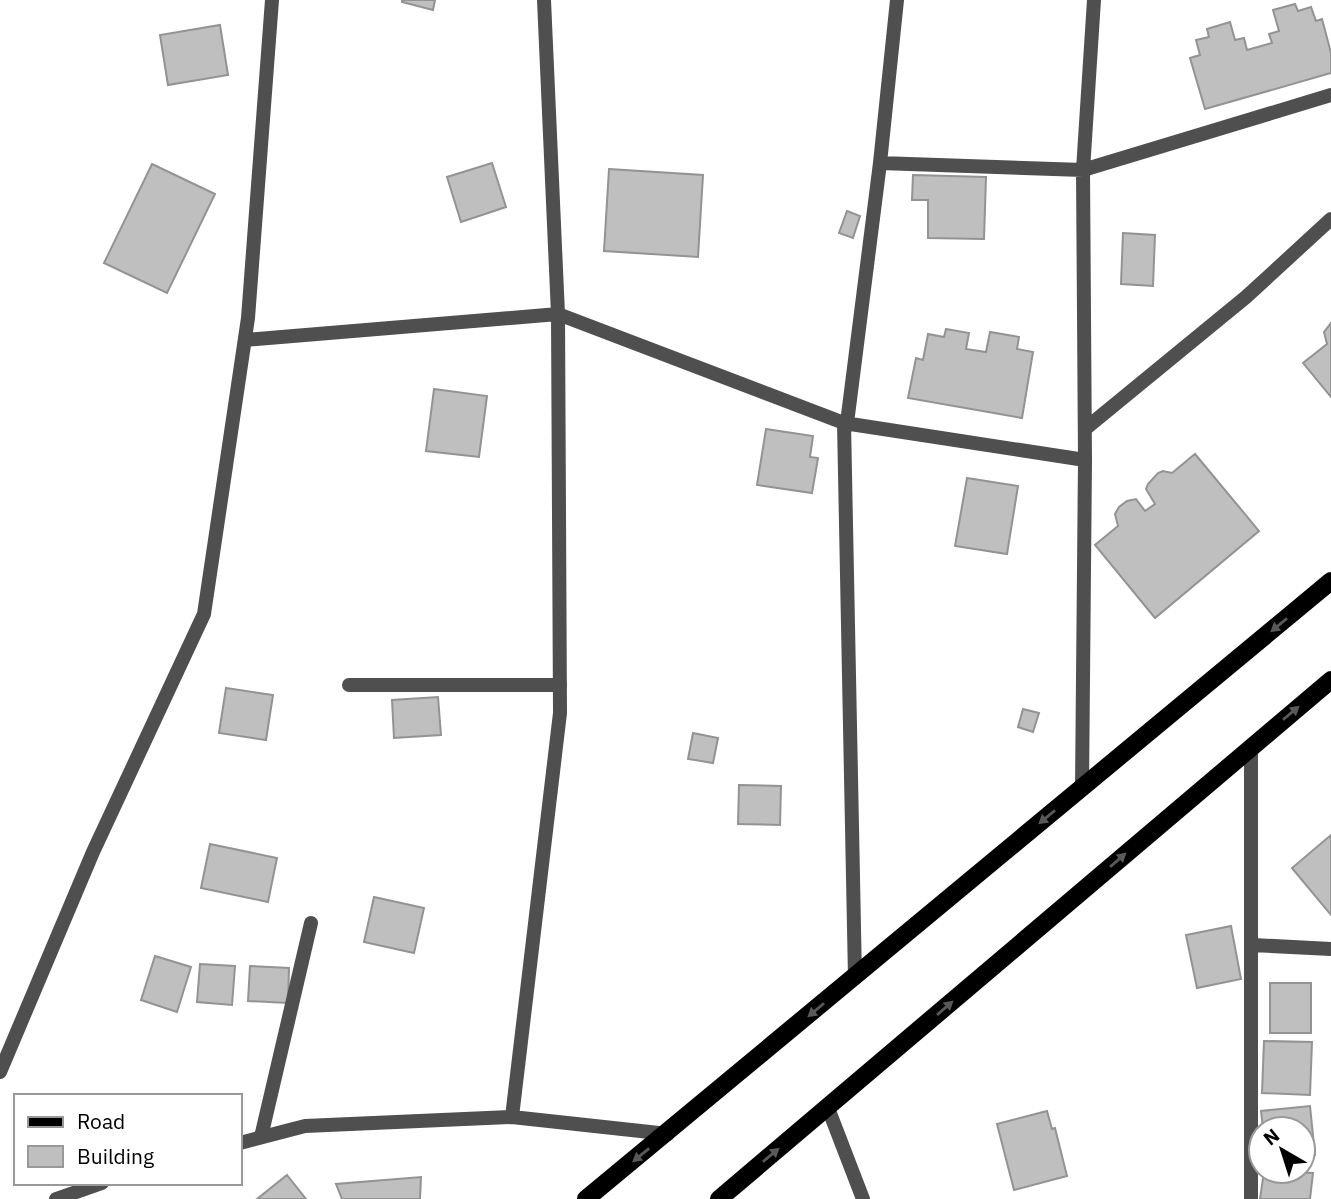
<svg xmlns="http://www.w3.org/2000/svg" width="1331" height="1199" viewBox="0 0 1331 1199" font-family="'IBM Plex Sans',sans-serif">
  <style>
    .building { fill: #bfbfbf; stroke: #939393; stroke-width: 2 }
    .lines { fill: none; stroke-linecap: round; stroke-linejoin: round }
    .lane { stroke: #4f4f4f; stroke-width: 14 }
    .street { stroke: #4f4f4f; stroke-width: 14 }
    .primary { stroke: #000; stroke-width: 18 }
    .oneway { fill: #595959 }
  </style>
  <rect width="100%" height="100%" fill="#fff"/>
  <path class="building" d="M402,0H435L433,10L402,2Z
    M1295,4L1298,11L1311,7L1316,21L1322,19L1331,53V73L1205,109L1190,58L1200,55L1196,40L1209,37L1207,29L1230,22L1235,40L1244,38L1247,50L1272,43L1269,34L1279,31L1273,10Z
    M220,25L228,75L168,85L160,35Z
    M492,163L506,207L461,222L447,177Z
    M152,164L215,194L167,293L104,263Z
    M609,169L703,175L698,257L604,251Z
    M913,175L986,177L984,239L928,238V200H912Z
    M847,211L860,216L853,238L839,233Z
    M1123,233L1155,235L1153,286L1121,284Z
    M1331,323V397L1303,363L1327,344L1324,332Z
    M946,329L969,333L966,349L986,352L990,332L1019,337L1017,349L1033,352L1022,418L908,398L916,358L923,360L928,334L944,337Z
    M434,389L487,396L479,457L426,451Z
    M766,429L813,436L810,457L818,458L812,493L757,485Z
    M1195,454L1259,531L1155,618L1095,545L1118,526L1115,514L1119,507L1127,501L1136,499L1145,511L1155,504L1146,489L1148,484L1158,473L1163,471L1172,473Z
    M967,478L1018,486L1007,554L955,546Z
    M226,688L273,695L266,740L219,733Z
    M438,697L441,735L394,738L392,700Z
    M1023,709L1039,713L1033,732L1018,727Z
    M693,733L718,738L713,763L688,759Z
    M739,785L781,786L780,825L738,824Z
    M1331,835V915L1292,868Z
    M210,844L277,858L268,902L201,888Z
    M374,897L424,908L414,953L364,942Z
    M1231,926L1241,979L1197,988L1186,935Z
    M155,956L191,967L177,1012L141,1000Z
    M200,964L235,966L232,1005L197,1002Z
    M250,966L289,968L288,1003L248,1001Z
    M1270,983H1311V1033H1270Z
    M1264,1041L1312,1042L1310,1095L1262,1093Z
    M1310,1106L1315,1155L1303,1157V1129H1263L1261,1111Z
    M1047,1111L1052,1129L1055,1128L1067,1176L1014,1190L997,1124Z
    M1264,1171L1313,1173L1310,1199H1260Z
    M287,1175L306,1199H257Z
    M421,1177L420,1199H342L336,1184Z"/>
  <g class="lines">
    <path class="lane" d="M349,685H560
      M261,1137L311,923"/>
    <path class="street" d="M880,163L1083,170L1331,95
      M245,340L558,314L844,423L1085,460
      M844,423L855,978
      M847,423L880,163L897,0
      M1085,429L1246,297L1331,219
      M1251,747V1199
      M1082,788L1085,460L1083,170L1094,0
      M1253,945L1331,949
      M0,1072L93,852L204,614L248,318L272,0
      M828,1108L863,1199
      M512,1117L560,713L558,314L544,0
      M240,1143L305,1126L512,1117L668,1134
      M56,1199L102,1183"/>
    <path class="primary" d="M586,1199L1331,581
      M719,1199L1331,680"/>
  </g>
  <defs><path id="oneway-solid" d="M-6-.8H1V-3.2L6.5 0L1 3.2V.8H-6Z" transform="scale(1.75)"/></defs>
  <g class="oneway">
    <use href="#oneway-solid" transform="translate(1279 625) rotate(140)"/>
    <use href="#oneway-solid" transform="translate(1291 713) rotate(-40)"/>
    <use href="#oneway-solid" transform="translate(1047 817) rotate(140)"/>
    <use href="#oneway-solid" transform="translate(1118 860) rotate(-41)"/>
    <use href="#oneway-solid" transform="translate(945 1008) rotate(-41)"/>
    <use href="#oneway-solid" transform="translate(816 1010) rotate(140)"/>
    <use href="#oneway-solid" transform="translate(641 1155) rotate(141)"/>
    <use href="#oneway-solid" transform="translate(771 1155) rotate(-40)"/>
  </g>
  <rect x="14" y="1094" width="228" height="91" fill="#ffffff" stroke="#999999" stroke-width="2"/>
  <rect x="28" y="1117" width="35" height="10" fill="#000000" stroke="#999999" stroke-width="2"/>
  <text x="77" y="1129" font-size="21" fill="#000000">Road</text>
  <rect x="28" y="1146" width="35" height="21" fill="#bfbfbf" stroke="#999999" stroke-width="2"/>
  <text x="77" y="1164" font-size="21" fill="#000000">Building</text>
  <g transform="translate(1282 1150) rotate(321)"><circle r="33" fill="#ffffff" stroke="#999999" stroke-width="2"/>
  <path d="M0-5L12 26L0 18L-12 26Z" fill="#000000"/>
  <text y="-10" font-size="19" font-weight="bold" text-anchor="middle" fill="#000000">N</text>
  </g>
</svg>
